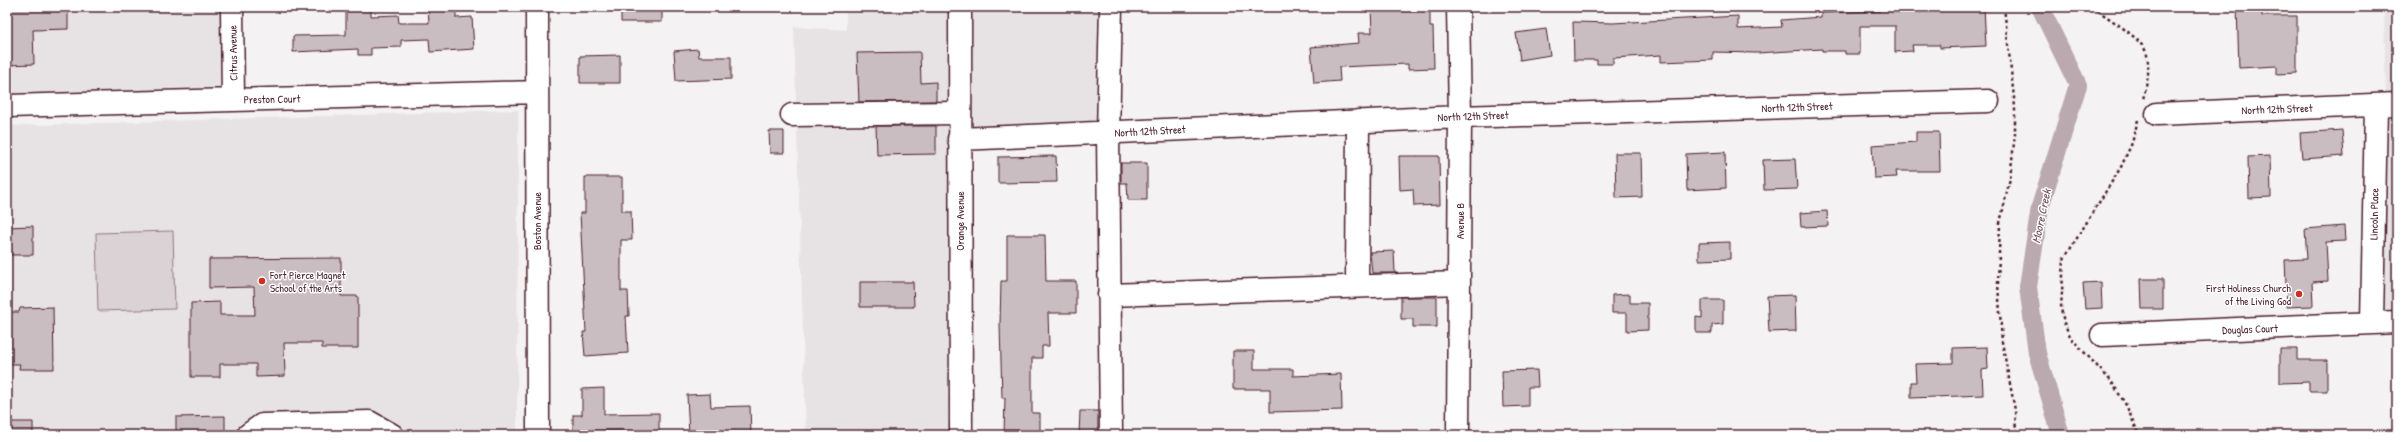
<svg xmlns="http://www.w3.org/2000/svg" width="2404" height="442" viewBox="0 0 2404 442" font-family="'Patrick Hand',sans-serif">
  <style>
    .built { fill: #e7e2e3 }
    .green { fill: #dbd2d5; stroke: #927880 }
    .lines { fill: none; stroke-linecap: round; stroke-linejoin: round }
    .canal { stroke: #baa9ae; stroke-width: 18 }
    .building { fill: #cabdc1; stroke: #4a1f2b }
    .minor-casing { stroke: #4a1f2b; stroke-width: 25 }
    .major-casing { stroke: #4a1f2b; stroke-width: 25 }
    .path { stroke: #4a1f2b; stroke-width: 2.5; stroke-dasharray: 3 3; stroke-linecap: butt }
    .minor { stroke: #fff; stroke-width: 22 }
    .major { stroke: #fff; stroke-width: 22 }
    .poi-dot { fill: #c8321e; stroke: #fff; stroke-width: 1.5 }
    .labels { text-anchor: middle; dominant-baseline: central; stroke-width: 3; stroke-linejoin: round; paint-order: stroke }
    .street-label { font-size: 11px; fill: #4a1f2b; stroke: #fff }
    .poi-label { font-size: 11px; fill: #4a1f2b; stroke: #fff; text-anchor: start }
    .water-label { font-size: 12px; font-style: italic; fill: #714f59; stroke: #fff }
  </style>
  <rect width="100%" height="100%" fill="#f4f2f2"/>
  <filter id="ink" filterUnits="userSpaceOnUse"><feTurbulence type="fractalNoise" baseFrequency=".025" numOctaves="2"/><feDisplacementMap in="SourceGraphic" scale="8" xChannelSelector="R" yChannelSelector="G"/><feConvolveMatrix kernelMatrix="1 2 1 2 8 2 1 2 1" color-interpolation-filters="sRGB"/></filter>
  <g filter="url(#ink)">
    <path class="built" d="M7,7H222L223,91L7,96Z
      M846,7H950L951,435H806L794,27L846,30Z
      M970,7H1112L1110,124L969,130Z
      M2384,7H2397V99L2386,100Z
      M518,110L517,435H7V126Z
      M2397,117V316H2380L2382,118Z"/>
    <path class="green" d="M173,231L175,309L98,311L96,233Z"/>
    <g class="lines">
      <path class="canal" d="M2040,7L2078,85L2040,207L2028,287L2037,353L2061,435"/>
    </g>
    <path class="building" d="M7,7H68V29L33,30L34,64L7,65Z
      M428,7H456V18L472,17L474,49L430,52L429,39L401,40V47L371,48V55H358V49L293,52V36L346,35V8H371V16L398,15L399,23H429Z
      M621,7H662V22H621Z
      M1371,7H1430V27H1433L1434,68L1408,69V64L1339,67L1340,81L1314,83L1311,47L1359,43L1358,33H1372Z
      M1879,7H1925V10L1984,7L1986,46L1940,48V45H1912L1913,51L1895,52V26H1860V54H1845V51H1822V49L1757,53L1713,52V60L1661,62V55L1613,58V64H1597V60H1574L1573,22L1613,23L1738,16V29L1782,27L1781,20L1821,17V13L1880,11Z
      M2237,7H2262V16H2297V73L2277,74V66L2239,68Z
      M1546,29L1550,55L1520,60L1516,33Z
      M698,49L699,57H731V79L676,81L674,51Z
      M920,52L921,83L936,82V101L859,102L857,53Z
      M620,55V83H580V56Z
      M876,126H936V154L877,155Z
      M2342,130L2344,156L2302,159L2300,133Z
      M769,131H784V153H770Z
      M1916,132H1939L1940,171H1896L1897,177L1874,178L1872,145L1916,142Z
      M1725,152L1726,188L1687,190L1686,154Z
      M1615,153H1641L1642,197L1616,198Z
      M1056,156L1057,182L998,183V157Z
      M1399,156H1439L1440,205L1414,206L1413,189L1400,190Z
      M2270,156L2271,197L2249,198L2248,157Z
      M1795,159L1797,189L1764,190L1763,160Z
      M1121,163H1147V200H1128L1127,183H1121Z
      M585,177H622V211H631L632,240H621V291H628L629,316H626L628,353L585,356L583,332H586L580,213H585Z
      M1827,211L1828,226L1801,227L1800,213Z
      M33,226V255H7V227Z
      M2344,226L2345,241L2326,242L2328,281L2312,282L2313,306L2287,307L2285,260L2307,259L2305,229Z
      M1007,235H1045L1046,281H1076V313H1048L1049,346H1042V358H1032V413H1040V435H1004L1005,398H1002L1000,325L1001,281H1007Z
      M1730,242V259L1699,260V243Z
      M1394,251L1395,273H1372L1370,252Z
      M341,258V296H358V348H322V343H284L285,376L256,377V364H220V377H191V303L220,302V315H255L254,287L209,288V259Z
      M2141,279H2163V309H2142Z
      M860,282H913L914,307H860Z
      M2101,282L2102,308L2085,309L2083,283Z
      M1630,294V303H1648V330L1627,331V313H1612V295Z
      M1795,295L1796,331L1769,332L1767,296Z
      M1401,297H1437V327H1413V319H1401Z
      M1702,300H1723V324L1712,325V333H1696V317L1702,318Z
      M53,307L54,369H19L20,364H7V312H19L20,308Z
      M1987,347L1988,369L1982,370L1983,395L1911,398V382H1916L1915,364L1953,363V348Z
      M2280,349H2297V360H2327V391H2309V382L2280,383Z
      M1233,351H1254V369H1293V376L1341,374L1342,410L1270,412V389H1233Z
      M1537,370L1538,387H1528V406L1503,407L1502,371Z
      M604,388V414L659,413V435H625L624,430L573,431V415H582V389Z
      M710,394L711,407L750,406L751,435H689L687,395Z
      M1080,411H1098V435H1079Z
      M225,416V435H176V417Z
      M7,422H33V435H7Z"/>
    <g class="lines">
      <defs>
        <path id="minor" d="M232,7L233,100
          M537,7L538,435
          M1111,7L1108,133L1111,435
          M1458,7L1460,117L1458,435
          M7,106L537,92
          M2157,114L2397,104
          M792,115L959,113
          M959,139L1460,117L1988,101
          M1357,286L1358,121
          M1109,295L1459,283
          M2372,323L2376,105
          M2102,335L2397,322
          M248,435L262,425L369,422L392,435"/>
        <path id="major" d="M960,7L961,435"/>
      </defs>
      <use href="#minor" class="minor-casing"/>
      <use href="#major" class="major-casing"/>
      <path class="path" d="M2004,7L2015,107V134L2010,178L2000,223L1998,284L2002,342L2015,410L2016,435
        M2093,7C2107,18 2134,33 2144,48C2152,61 2147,85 2143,99
        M2138,120L2132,143L2121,167L2064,259L2061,308L2064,323L2071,338L2111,381L2126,405L2139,435"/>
      <use href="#minor" class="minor"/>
      <use href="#major" class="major"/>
    </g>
  </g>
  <g class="poi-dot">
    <circle cx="262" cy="281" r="4"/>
    <circle cx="2299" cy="294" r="4"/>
  </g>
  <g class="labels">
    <g class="street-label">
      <text transform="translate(233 53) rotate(-91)">Citrus Avenue</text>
      <text transform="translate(272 99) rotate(-1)">Preston Court</text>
      <text transform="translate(1797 107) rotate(-2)">North 12th Street</text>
      <text transform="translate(2277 109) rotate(-2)">North 12th Street</text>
      <text transform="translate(1473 116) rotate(-2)">North 12th Street</text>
      <text transform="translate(1150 131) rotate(-3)">North 12th Street</text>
      <text transform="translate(2374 214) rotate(-89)">Lincoln Place</text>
      <text transform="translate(537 221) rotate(-90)">Boston Avenue</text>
      <text transform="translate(960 221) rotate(-90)">Orange Avenue</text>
      <text transform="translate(1460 221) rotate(-90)">Avenue B</text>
      <text transform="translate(2250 329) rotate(-2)">Douglas Court</text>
    </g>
    <g class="poi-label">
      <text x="270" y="275">Fort Pierce Magnet<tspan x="270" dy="13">School of the Arts</tspan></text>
      <text x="2291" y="288" text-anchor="end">First Holiness Church<tspan x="2291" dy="13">of the Living God</tspan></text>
    </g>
    <g class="water-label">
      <text transform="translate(2041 216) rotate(-78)">Moore Creek</text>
    </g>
  </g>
  <rect width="2404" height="442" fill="none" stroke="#fff" stroke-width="24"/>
  <rect x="12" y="12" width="2380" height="418" fill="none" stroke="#4a1f2b" stroke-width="1.5" filter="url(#ink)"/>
</svg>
